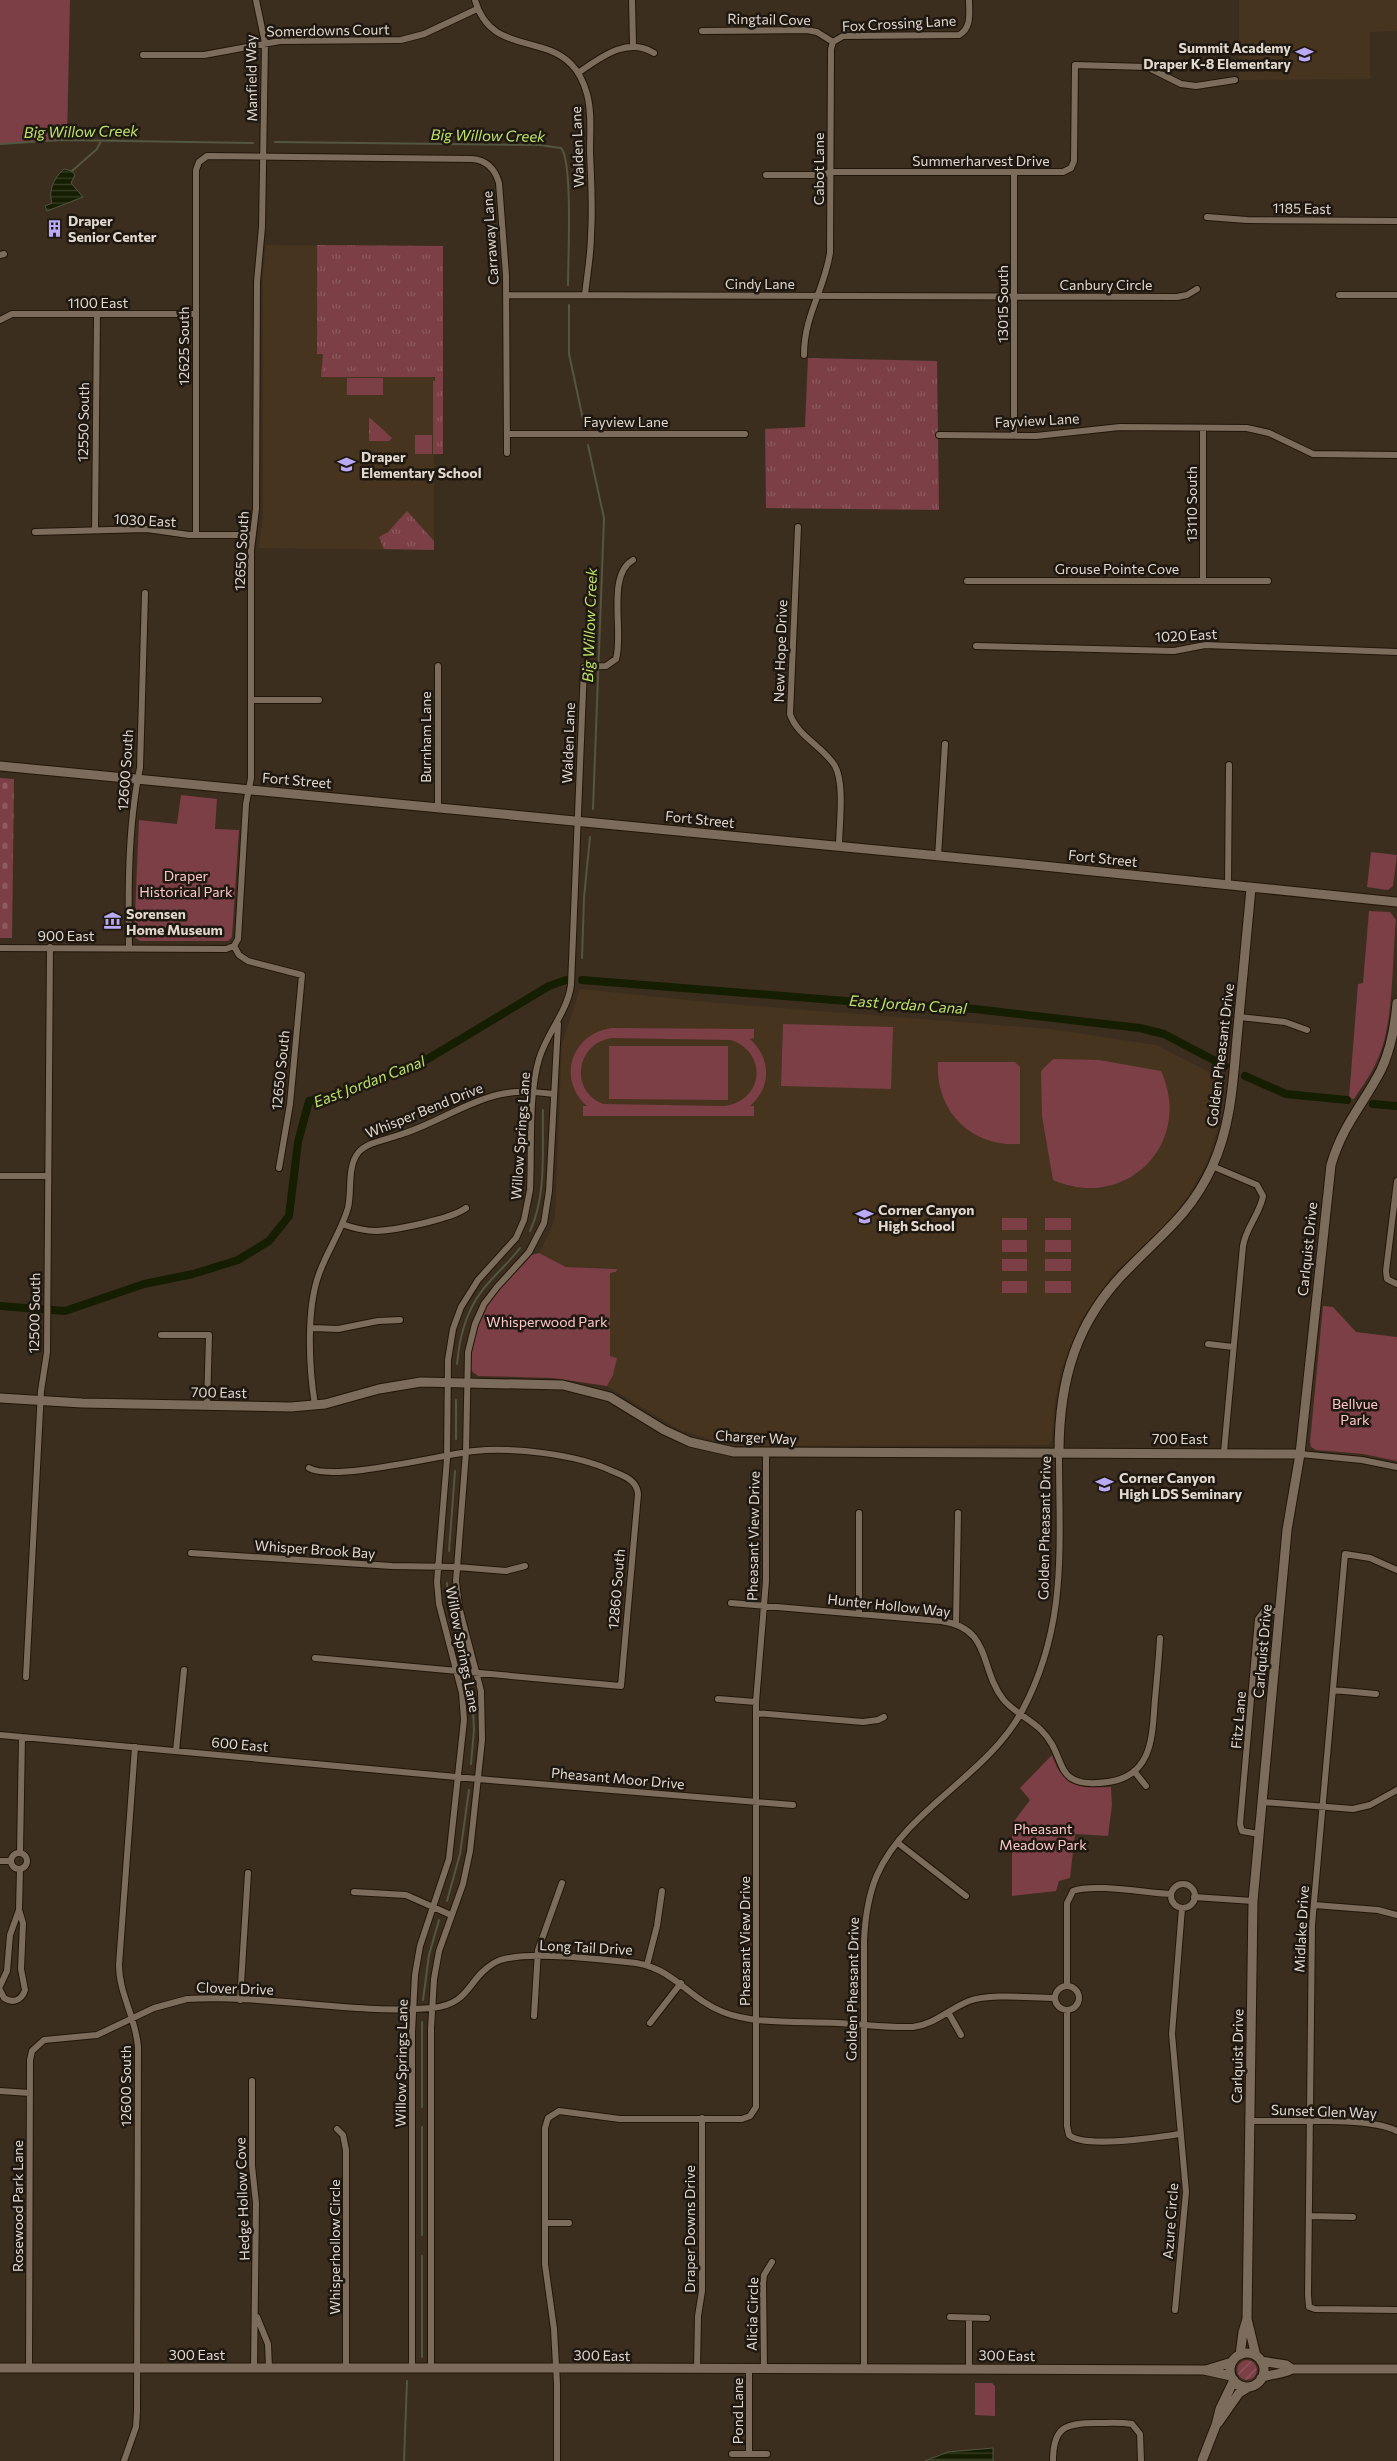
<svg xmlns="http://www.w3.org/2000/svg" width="1397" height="2461" viewBox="0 0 1397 2461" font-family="Commissioner,sans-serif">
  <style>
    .built { fill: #46341f }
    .grass { fill: url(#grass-tufts) }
    .cemetery { fill: url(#cemetery-stones) }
    .park { fill: #7b3f45; fill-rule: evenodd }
    .garden { fill: url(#garden-furrows) }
    .water { fill: url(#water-rules); stroke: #535640 }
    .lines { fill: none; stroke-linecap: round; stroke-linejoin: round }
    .stream { stroke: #535640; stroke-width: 2 }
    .canal { stroke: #161e02; stroke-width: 8 }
    .street-casing { stroke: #221608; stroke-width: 8 }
    .secondary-casing { stroke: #221608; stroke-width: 11 }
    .street { stroke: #7b6c5b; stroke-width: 6 }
    .secondary { stroke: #7b6c5b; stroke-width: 9 }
    .labels { text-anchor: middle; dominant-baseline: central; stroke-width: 5; stroke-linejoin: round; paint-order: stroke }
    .street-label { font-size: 14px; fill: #e1d8cf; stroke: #1e1811 }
    .poi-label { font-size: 14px; font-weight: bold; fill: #e1d8cf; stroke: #1e1811; text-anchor: start }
    .park-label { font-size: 14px; fill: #fec8cb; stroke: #1e1811 }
    .water-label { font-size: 15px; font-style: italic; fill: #bde369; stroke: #1e1811 }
  </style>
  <defs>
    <pattern id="grass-tufts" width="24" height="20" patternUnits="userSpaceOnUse" patternTransform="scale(1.25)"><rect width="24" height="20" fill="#7b3f45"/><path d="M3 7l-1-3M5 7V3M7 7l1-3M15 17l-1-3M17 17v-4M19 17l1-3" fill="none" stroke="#8d5a5f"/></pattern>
    <pattern id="cemetery-stones" width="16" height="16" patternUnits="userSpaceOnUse" patternTransform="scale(1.25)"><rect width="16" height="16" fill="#7b3f45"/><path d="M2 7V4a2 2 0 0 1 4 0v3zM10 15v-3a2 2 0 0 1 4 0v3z" fill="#8d5a5f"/></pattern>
    <pattern id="garden-furrows" width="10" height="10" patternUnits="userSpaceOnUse" patternTransform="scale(1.25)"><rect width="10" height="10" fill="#7b3f45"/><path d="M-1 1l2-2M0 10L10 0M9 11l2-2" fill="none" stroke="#8d5a5f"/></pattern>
    <pattern id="water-rules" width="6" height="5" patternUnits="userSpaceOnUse" patternTransform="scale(1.25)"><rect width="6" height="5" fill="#161e02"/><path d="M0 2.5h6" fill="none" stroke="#383e26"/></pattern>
  </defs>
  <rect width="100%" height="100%" fill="#3c2e1f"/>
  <path class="built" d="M1239,0H1397V31L1370,32V79L1239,80Z
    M266,245L443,246V454H434V550L258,548L263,518V274Z
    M580,989L717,1003L1049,1029L1156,1045L1226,1081L1222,1114L1208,1160L1189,1195L1159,1232L1113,1274L1081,1320L1061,1370L1055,1400L1052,1440L1048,1445L749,1446L721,1443L678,1429L607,1386L610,1383V1273H615V1268L566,1267L539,1253L551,1230L555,1215L562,1044Z"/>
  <path class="grass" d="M317,245L443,246V454H433V381H435V377H321L323,354H317Z
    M808,358L937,361L939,510L766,508L765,429L805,427Z
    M369,418H370L392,438L389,441H369Z
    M407,511L434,541V550L384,549L379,537L388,532Z"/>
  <path class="cemetery" d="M0,778L14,779L12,938H0Z"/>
  <path class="park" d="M0,0H70L67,140L0,144Z
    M347,378H383V395H347Z
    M415,435H432V454H415Z
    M181,795L217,799L215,829L239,830L232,937L228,941H140L134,937L139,820L177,824Z
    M1371,852L1397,855L1393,886L1388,890L1367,887Z
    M1369,911L1390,912L1396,920C1392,959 1394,1021 1379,1056C1373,1072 1363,1085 1354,1099L1349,1098L1358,984L1363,983Z
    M783,1024L893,1027L891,1089L781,1086Z
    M612,1028L754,1029V1038L750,1039C771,1058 772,1087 750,1106H754V1116H583V1106H587C556,1079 572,1033 612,1028ZM612,1038L731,1040C768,1053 764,1100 725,1106L603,1104C569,1091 576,1043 612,1038Z
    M609,1046H728V1100L609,1099Z
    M1053,1059L1099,1060L1161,1071C1194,1143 1126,1212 1053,1180L1042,1116L1041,1071Z
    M938,1062H1015L1020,1067V1144C971,1147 935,1111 938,1062Z
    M1002,1218H1027V1230H1002Z
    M1045,1218H1071V1230H1045Z
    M1002,1240H1027V1252H1002Z
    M1045,1240H1071V1252H1045Z
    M539,1253L566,1267L617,1269L616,1272L610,1273V1356L617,1358L613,1375L607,1386L552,1378L478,1376L470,1370C468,1339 481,1309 502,1286C512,1275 522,1267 531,1255Z
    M1002,1259H1027V1271H1002Z
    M1045,1259H1071V1271H1045Z
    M1002,1281H1027V1293H1002Z
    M1045,1281H1071V1293H1045Z
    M1323,1306L1333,1307L1356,1332L1397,1337V1461L1363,1454L1316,1450L1311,1447L1310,1442Z
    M1052,1755C1063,1787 1080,1788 1111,1787L1112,1805L1108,1836L1075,1834L1070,1878L1059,1881L1056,1891L1012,1896V1824L1030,1800L1020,1788Z
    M975,2383H992L995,2386V2416L975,2415Z"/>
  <path class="garden" d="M1237 2370a10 10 0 1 1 20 0a10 10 0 1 1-20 0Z"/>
  <path class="water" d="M64,169L72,171L75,175L71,183L83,197L47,211L45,206L52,203C48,190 54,178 64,169Z
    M993,2448V2461H925L948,2452Z"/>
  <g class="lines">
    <path class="stream" d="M275,142L539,145L561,148C573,160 568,262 568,285
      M0,144L62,140L253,143
      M72,171L97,149L101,141
      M569,305V354L584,424
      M588,445L604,518L593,809
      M582,958L584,898L590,837
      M530,1231C547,1195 542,1149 543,1110
      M457,1364C460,1332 468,1304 491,1280C501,1269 511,1260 520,1248
      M456,1439V1400
      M449,1551L455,1471
      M447,1583L448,1601L465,1661
      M471,1764L474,1730L472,1690
      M447,1901L460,1854L469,1790
      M423,2000L429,1955L439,1920
      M422,2107V2022
      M422,2235V2127
      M422,2357V2256
      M404,2461L407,2381"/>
    <path class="canal" d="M582,980L896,1005L975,1009L1140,1028L1164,1034L1225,1066
      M1245,1076L1286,1094L1347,1100
      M1373,1104L1397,1106
      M0,1306L65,1311L144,1284L193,1274L238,1260L269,1241L289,1216L298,1142L309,1101L347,1092L426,1060L549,986L566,980"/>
    <defs>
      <path id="street" d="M475,0C490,54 542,34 571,64C579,72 584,83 587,94C592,112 590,132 590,151C591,179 593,207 591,234C591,255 587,275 585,295
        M632,0L633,46
        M702,31L807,30L817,32L833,42
        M833,42L843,36L959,35C972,28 969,13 969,0
        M143,55H204L280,41L401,40L424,34L477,9
        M578,73C600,58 627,36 654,53
        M766,175H822L831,172H1063L1071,168L1074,161L1075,65L1147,67L1181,84L1196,86L1235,80
        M1207,217L1247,220L1397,221
        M0,255L4,254
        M507,295L1177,297L1187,295L1197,289
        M1339,295H1397
        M0,320L12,314H196
        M804,355C804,315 824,291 830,253L831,49L833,42
        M1203,428V581
        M507,434H745
        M939,435L1036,436L1120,427L1247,428L1269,433L1313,454L1397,455
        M1014,435V172
        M798,527L790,714C797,736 824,747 835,766C845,784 839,826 839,847
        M95,530L97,314
        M35,532L147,529L189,535H253
        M196,535V170L199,162L207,156L472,159C487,160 495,169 499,183L506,275L507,453
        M967,581H1268
        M976,646L1174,651L1205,645L1397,652
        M251,700H319
        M438,808V666
        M938,857L945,744
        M1228,885L1229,765
        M234,946L238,939L246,804L251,778V550L256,509L257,282L262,227L265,43L256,0
        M234,946L239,955L248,961L302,975L290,1104L279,1168
        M0,948L226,949L234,946
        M129,948C128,890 128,824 140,768L145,593
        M1239,1017L1285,1022L1307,1030
        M1212,1166L1257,1185L1263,1196C1260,1214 1246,1227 1243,1246L1224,1452
        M0,1176H48
        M1397,1181L1386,1271L1387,1279L1397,1284
        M342,1224C353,1228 365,1231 377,1231C397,1230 451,1219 466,1208
        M312,1328L338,1329L378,1321L400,1320
        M161,1335H209L207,1405
        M1208,1344L1233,1347
        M315,1405C309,1369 306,1309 319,1274C327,1251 341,1232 348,1208C352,1191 347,1167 358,1153C367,1142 386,1140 399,1135C433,1125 464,1103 497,1095C516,1090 535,1092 554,1094
        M1300,1454L1362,1460L1397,1467
        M309,1468C333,1482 441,1455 474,1451C513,1447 576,1454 612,1471C624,1476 637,1480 638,1494L621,1686L315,1658
        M191,1553L392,1566L457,1567L506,1571L525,1566
        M1397,1570L1370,1558L1345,1554L1312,1925L1308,2295L1309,2307L1315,2309L1397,2310
        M731,1603L941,1621C992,1628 979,1668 1003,1699C1012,1711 1030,1719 1041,1730C1069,1757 1050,1790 1108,1782C1154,1776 1152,1734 1155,1699C1157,1678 1159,1658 1160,1638
        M859,1614V1513
        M956,1624L958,1513
        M26,1677L41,1391L47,1352L50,947
        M1333,1690L1376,1694
        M718,1699L756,1702
        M756,1713L863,1722L878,1720L884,1717
        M0,1735L478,1779L793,1805
        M176,1751L184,1670
        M1134,1771L1146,1786
        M1262,1802L1353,1809L1370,1805L1397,1790
        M1259,1834L1242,1831L1240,1824L1258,1619L1264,1611H1279
        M898,1843L966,1896
        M20,1852L22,1737
        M11 1861a8 8 0 1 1 16 0a8 8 0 1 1-16 0Z
        M0,1861H10
        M1171 1896a12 12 0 1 1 24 0a12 12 0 1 1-24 0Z
        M354,1892L406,1895L451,1915
        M1194,1897L1253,1901
        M1314,1905L1378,1910L1397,1915
        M647,1965L657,1926L662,1891
        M1055 1998a12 12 0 1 1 24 0a12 12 0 1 1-24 0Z
        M0,1986L7,1971L10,1935L19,1910
        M1067,1986V1903L1073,1891C1093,1883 1148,1893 1171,1894
        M0,1990L4,1998C13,2004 22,2000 25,1990L21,1969L23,1923L19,1910L20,1869
        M240,2000L248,1873
        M1067,2010V2126L1069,2135C1084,2149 1158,2137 1180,2134
        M948,2012L961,2035
        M534,2016L538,1950L562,1883
        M650,2023L681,1983
        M252,2081V2166L256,2203L254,2368
        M0,2091L30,2093
        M1250,2121C1285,2122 1369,2116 1397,2131
        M337,2129L343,2135L346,2150V2369
        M1309,2216L1353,2217
        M545,2223H569
        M1175,2310L1186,2192L1172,2034L1182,1908
        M257,2317L268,2344L269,2368
        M950,2317L987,2318
        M29,2368L30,2060L32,2051L44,2040L97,2035L154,2008L187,1999C269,1994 351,2015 432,2008C471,2004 467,1979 494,1963C517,1949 598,1959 627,1962C673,1965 685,1997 723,2012C755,2025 802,2021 837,2023C862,2024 888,2028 913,2027C935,2024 949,2009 969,2001C992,1993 1030,1998 1055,1998
        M412,2368V2032L415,1975L420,1946L449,1859L464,1720L462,1693L439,1604L437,1582L447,1459L448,1360L453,1329L461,1307L478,1280L516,1238L524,1220L530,1190C532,1151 528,1096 539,1059C547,1032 567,1013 571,985L584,667L606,666L616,659C624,633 606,575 633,560
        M431,2368V2028L434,1979L439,1951L463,1884L470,1851L482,1740L481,1691L459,1607L456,1581L466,1452L468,1352L475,1324L484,1304L497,1287L529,1252L544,1223L549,1191L558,1024
        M764,2368L763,2283L764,2275L772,2262
        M969,2368V2318
        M697,2369L698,2316L702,2291V2118
        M864,2369V1941C865,1919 868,1896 877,1875C907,1808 987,1776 1022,1711C1068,1625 1059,1547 1059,1453
        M732,2454H767
        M749,2454V2368
        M124,2461L136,2427L137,2412L138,2047C136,2018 119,1994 119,1965L135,1747
        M557,2461V2384L554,2329L545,2264V2128L548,2118L559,2111L620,2119H742L750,2116L756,2107V1702L766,1581V1453
        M1053,2461C1053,2427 1065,2423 1097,2423C1108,2423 1120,2422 1132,2424L1140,2434L1141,2461"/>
      <path id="secondary" d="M0,766L1013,863L1397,902
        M0,1398L82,1403L291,1407L325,1404L379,1389L421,1382L563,1385L610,1397L664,1430L690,1442L734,1452L1300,1454
        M1059,1453C1059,1380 1076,1320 1129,1268C1163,1233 1191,1213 1212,1167C1231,1126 1233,1082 1237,1038C1242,988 1246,938 1251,888
        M1247,2319L1256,2356
        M1230 2370a17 17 0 1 1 34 0a17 17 0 1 1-34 0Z
        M1240,2355L1243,2332L1247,2319L1253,1901L1287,1530L1300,1454L1331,1165C1343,1124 1363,1105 1381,1070C1391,1049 1395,1026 1397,1003
        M1261,2361L1286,2365L1292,2369
        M0,2368C401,2368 803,2367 1204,2370L1231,2376
        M1206,2370L1232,2362
        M1261,2378C1272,2373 1282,2375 1292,2369H1397
        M1218,2423L1239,2393L1249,2387
        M1202,2461L1216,2425L1220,2409L1234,2380"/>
    </defs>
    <use href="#street" class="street-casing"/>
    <use href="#secondary" class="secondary-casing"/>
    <use href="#street" class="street"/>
    <use href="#secondary" class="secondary"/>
  </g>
  <defs>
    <symbol id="school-bare" viewBox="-9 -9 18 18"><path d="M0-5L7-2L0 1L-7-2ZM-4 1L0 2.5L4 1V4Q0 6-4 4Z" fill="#baaaf6" stroke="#1e1811" stroke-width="2.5" paint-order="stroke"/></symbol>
    <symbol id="building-bare" viewBox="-9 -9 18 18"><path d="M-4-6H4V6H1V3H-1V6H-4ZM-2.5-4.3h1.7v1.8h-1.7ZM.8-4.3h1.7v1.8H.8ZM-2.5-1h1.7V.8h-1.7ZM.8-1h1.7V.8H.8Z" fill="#baaaf6" stroke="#1e1811" stroke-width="2.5" paint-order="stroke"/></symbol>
    <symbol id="museum-bare" viewBox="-9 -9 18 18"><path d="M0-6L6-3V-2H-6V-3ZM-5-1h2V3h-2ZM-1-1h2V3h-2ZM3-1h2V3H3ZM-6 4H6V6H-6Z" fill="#baaaf6" stroke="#1e1811" stroke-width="2.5" paint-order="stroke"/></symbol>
  </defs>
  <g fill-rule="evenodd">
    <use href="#school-bare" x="1292" y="42" width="25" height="25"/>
    <use href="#building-bare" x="42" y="216" width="25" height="25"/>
    <use href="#school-bare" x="334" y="452" width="25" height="25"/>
    <use href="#museum-bare" x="100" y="908" width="25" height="25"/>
    <use href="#school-bare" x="852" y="1204" width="25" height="25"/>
    <use href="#school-bare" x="1092" y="1472" width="25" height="25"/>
  </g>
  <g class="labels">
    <g class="street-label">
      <text transform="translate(769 19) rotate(1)">Ringtail Cove</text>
      <text transform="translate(899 23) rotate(-3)">Fox Crossing Lane</text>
      <text transform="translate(328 30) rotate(-1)">Somerdowns Court</text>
      <text transform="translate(251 78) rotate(-91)">Manfield Way</text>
      <text transform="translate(577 147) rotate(-92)">Walden Lane</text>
      <text x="981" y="160">Summerharvest Drive</text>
      <text transform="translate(818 169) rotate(-90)">Cabot Lane</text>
      <text transform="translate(1302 208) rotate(1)">1185 East</text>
      <text transform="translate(490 238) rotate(-94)">Carraway Lane</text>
      <text x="760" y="283">Cindy Lane</text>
      <text x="1106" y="284">Canbury Circle</text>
      <text x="98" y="302">1100 East</text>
      <text transform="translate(1002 304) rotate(-90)">13015 South</text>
      <text transform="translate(183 346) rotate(-90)">12625 South</text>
      <text transform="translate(1037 420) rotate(-3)">Fayview Lane</text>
      <text x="626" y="421">Fayview Lane</text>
      <text transform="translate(83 422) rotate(-89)">12550 South</text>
      <text transform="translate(1191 504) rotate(-90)">13110 South</text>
      <text transform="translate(145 520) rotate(3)">1030 East</text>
      <text transform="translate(241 551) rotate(-87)">12650 South</text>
      <text x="1117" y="568">Grouse Pointe Cove</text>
      <text transform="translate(1186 635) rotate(-3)">1020 East</text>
      <text transform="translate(780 651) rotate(-88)">New Hope Drive</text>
      <text transform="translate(425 737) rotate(-90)">Burnham Lane</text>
      <text transform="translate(568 743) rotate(-88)">Walden Lane</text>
      <text transform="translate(125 770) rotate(-86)">12600 South</text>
      <text transform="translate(297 780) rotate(5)">Fort Street</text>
      <text transform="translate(700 819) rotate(6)">Fort Street</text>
      <text transform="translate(1103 858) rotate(6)">Fort Street</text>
      <text x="66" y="935">900 East</text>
      <text transform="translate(1220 1055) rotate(-83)">Golden Pheasant Drive</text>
      <text transform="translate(280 1070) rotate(-84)">12650 South</text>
      <text transform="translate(424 1110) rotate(-22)">Whisper Bend Drive</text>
      <text transform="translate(520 1136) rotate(-86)">Willow Springs Lane</text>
      <text transform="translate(1307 1249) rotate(-84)">Carlquist Drive</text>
      <text transform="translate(34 1313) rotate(-89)">12500 South</text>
      <text transform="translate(219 1392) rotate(1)">700 East</text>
      <text transform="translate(756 1437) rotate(3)">Charger Way</text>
      <text x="1180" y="1438">700 East</text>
      <text transform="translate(1044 1528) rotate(-89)">Golden Pheasant Drive</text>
      <text transform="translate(753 1536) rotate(-89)">Pheasant View Drive</text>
      <text transform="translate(315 1549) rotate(4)">Whisper Brook Bay</text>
      <text transform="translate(616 1589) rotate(-85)">12860 South</text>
      <text transform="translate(889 1605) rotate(6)">Hunter Hollow Way</text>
      <text transform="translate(463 1649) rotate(79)">Willow Springs Lane</text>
      <text transform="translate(1262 1651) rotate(-85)">Carlquist Drive</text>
      <text transform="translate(1238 1720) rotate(-85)">Fitz Lane</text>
      <text transform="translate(240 1744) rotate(5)">600 East</text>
      <text transform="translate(618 1778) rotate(5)">Pheasant Moor Drive</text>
      <text transform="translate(1301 1929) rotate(-87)">Midlake Drive</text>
      <text transform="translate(744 1941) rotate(-90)">Pheasant View Drive</text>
      <text transform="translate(586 1947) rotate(3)">Long Tail Drive</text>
      <text transform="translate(235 1988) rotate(2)">Clover Drive</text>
      <text transform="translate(852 1989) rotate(-89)">Golden Pheasant Drive</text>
      <text transform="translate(1237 2056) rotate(-89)">Carlquist Drive</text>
      <text transform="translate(401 2063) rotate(-89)">Willow Springs Lane</text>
      <text transform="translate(125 2086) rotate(-90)">12600 South</text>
      <text transform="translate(1324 2111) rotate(2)">Sunset Glen Way</text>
      <text transform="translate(242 2199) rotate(-92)">Hedge Hollow Cove</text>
      <text transform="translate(17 2206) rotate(-90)">Rosewood Park Lane</text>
      <text transform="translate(1170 2221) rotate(-86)">Azure Circle</text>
      <text transform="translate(689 2229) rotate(-90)">Draper Downs Drive</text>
      <text transform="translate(334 2247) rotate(-90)">Whisperhollow Circle</text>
      <text transform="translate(752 2314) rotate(-89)">Alicia Circle</text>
      <text x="197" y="2354">300 East</text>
      <text transform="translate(602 2355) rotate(1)">300 East</text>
      <text transform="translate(1007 2355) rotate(1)">300 East</text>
      <text transform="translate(737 2411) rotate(-90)">Pond Lane</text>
    </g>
    <g class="poi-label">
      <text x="1291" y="47" text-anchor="end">Summit Academy<tspan x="1291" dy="16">Draper K-8 Elementary</tspan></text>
      <text x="68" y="220">Draper<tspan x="68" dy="16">Senior Center</tspan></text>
      <text x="361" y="456">Draper<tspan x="361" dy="16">Elementary School</tspan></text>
      <text x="126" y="913">Sorensen<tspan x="126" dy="16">Home Museum</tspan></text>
      <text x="878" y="1209">Corner Canyon<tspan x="878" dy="16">High School</tspan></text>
      <text x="1119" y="1477">Corner Canyon<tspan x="1119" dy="16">High LDS Seminary</tspan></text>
    </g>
    <g class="park-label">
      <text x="186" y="875">Draper<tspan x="186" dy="16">Historical Park</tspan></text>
      <text x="547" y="1321">Whisperwood Park</text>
      <text x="1355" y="1403">Bellvue<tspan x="1355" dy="16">Park</tspan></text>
      <text x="1043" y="1828">Pheasant<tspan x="1043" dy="16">Meadow Park</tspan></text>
    </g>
    <g class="water-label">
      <text transform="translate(81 131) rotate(-1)">Big Willow Creek</text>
      <text transform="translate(488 135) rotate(1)">Big Willow Creek</text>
      <text transform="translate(589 625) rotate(-88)">Big Willow Creek</text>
      <text transform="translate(908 1004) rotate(4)">East Jordan Canal</text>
      <text transform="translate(369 1081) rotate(-21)">East Jordan Canal</text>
    </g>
  </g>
</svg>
